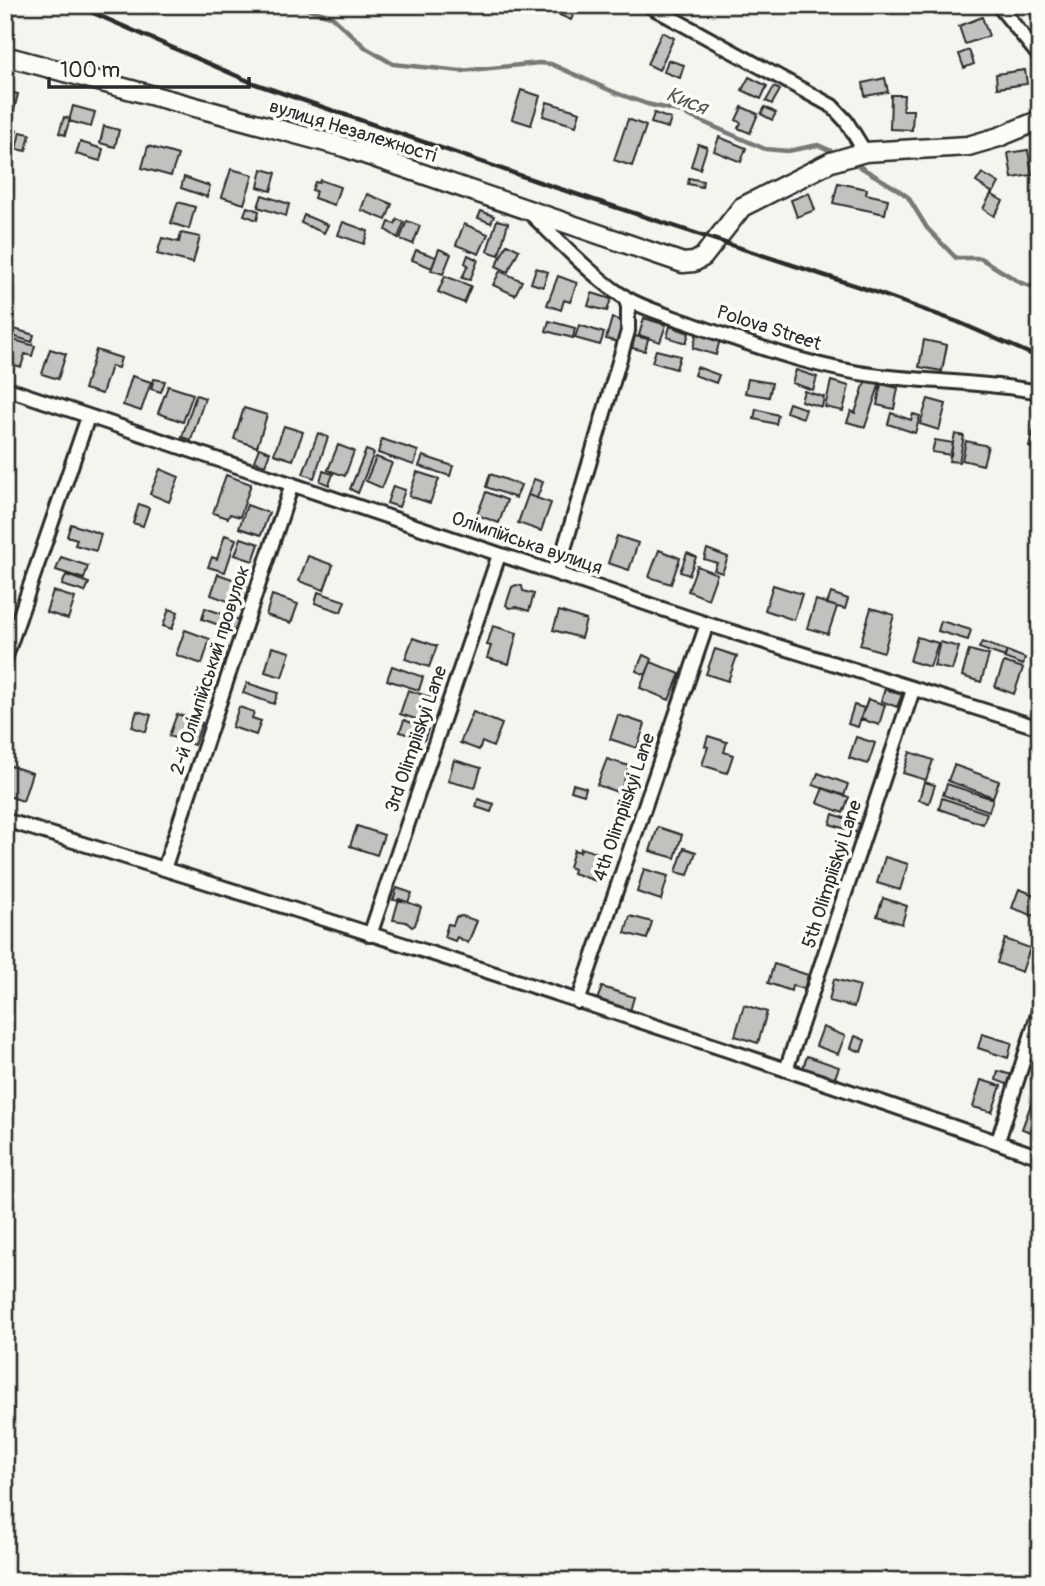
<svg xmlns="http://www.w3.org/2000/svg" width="1045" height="1586" viewBox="0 0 1045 1586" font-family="Pangolin,sans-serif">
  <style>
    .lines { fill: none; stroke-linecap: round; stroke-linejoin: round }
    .stream { stroke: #797877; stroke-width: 4.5 }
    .building { fill: #c2c1be; stroke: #2b2b2b; stroke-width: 2 }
    .street-casing { stroke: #2b2b2b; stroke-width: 18 }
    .secondary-casing { stroke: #2b2b2b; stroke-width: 23 }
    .street { stroke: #fdfcf7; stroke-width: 12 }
    .secondary { stroke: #fdfcf7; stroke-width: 18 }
    .rail { stroke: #2b2b2b; stroke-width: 4.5 }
    .labels { text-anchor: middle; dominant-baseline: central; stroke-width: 7; stroke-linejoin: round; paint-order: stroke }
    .street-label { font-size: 19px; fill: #2b2b2b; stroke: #fdfcf7 }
    .water-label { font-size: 21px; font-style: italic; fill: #585857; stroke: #fdfcf7 }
  </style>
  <rect width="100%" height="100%" fill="#f5f4ef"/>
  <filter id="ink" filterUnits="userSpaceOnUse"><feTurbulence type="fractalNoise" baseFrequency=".0143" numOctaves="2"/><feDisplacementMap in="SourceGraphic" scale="14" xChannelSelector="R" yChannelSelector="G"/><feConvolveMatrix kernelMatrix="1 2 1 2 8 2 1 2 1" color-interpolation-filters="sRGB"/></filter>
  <g filter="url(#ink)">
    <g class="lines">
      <path class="stream" d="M294,5L331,16L366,48L393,64L461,71L539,63L551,64L616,93L647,104L678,111L765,149L788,151L818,145L838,154
        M852,162L897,189L908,197L927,228L956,258H980L1021,283L1040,289"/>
    </g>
    <path class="building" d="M552,5H561L575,11L571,20L550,11Z
      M982,17L989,36L965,44L959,26Z
      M662,32L674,38L659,70L647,64Z
      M969,50L974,64L964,68L959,54Z
      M668,60L684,65L680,78L664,72Z
      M1025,70L1027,84L997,88L996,74Z
      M749,77L767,86L761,99L742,90Z
      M885,78L888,92L865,96L863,83Z
      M774,87L780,90L772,104L766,101Z
      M521,90L540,96L531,125L512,119Z
      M5,91L18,94L14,110L5,108Z
      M891,95H904L903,110H913L912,130L890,129Z
      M547,102L580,112L576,126L543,116Z
      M73,106L95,112L91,127L69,121Z
      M742,107L758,114L750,133L738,128L741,123L736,120Z
      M765,107L776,113L772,120L761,114Z
      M654,113L671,119L668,128L651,123Z
      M64,117L70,119L65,135L59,133Z
      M628,119L646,126L632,166L614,160Z
      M104,126L119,130L115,147L100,143Z
      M5,127L17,130L14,141L5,138Z
      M20,132L30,134L26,151L16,149Z
      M719,137L746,148L741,162L714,151Z
      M80,142L103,149L100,161L76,154Z
      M698,144L707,147L700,169L691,166Z
      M148,146L178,155L171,176L142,168Z
      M1028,150L1032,175L1012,178L1008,153Z
      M231,169L253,175L244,204L222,197Z
      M262,169L276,173L271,191L258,187Z
      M982,173L999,183L993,193L976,182Z
      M184,177L210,186L207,197L181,188Z
      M689,178L703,181L702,187L688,184Z
      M320,180L340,187L334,205L314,198L316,191L312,190L315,182L319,183Z
      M838,183L867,189L866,194L888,199L885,214L833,203Z
      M809,193L815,210L797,217L791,200Z
      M367,194L392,204L386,220L361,210Z
      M991,194L1003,201L994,216L983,209Z
      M262,195L289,204L286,216L258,207Z
      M178,202L195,207L189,229L171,223Z
      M247,207L259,211L257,220L244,215Z
      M481,211L494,216L491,223L478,218Z
      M304,215L328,225L324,233L301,223Z
      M397,219L404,222L398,238L386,230L389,222L395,224Z
      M497,220L508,223L499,255L487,251Z
      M407,221L420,226L413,244L400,239Z
      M343,222L368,231L364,244L338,235Z
      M464,224L488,234L479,254L456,245Z
      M181,233L200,237L193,263L157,254L162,238L179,242Z
      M507,244L519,250L508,272L496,266Z
      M439,249L451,254L443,274L431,270Z
      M416,250L436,257L432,268L412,260Z
      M468,255L478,260L470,280L462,278L468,265L465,263Z
      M536,268L548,272L543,287L531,283Z
      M500,271L522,281L515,295L493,285Z
      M445,276L471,286L464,303L438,292Z
      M558,276L577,283L570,302L564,300L561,310L547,305Z
      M592,293L611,299L607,311L588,306Z
      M612,318L623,321L618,342L606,339Z
      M644,318L666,325L660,342L639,335Z
      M549,321L575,328L573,338L546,331Z
      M579,325L604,333L600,345L575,338Z
      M670,326L689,333L686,343L667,337Z
      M11,328L34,335L32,342L9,335Z
      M697,333L720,339L716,355L693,348Z
      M635,336L648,339L645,351L632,348Z
      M7,338L35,346L32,356L25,354L21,367L14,365L11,374L5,372Z
      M924,340L947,345L942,371L919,367Z
      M50,349L66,354L58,379L42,374Z
      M96,350L121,358L118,368L111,366L102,394L84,389Z
      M656,350L680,356L676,369L652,362Z
      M697,367L719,375L716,383L694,375Z
      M796,370L817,377L813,390L792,383Z
      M132,376L151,382L141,411L123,405Z
      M154,379L165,381L161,392L151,389Z
      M748,379L772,383L769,397L745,393Z
      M866,379L880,383L865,427L847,422L851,411L855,413Z
      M831,381L849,386L843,411L825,407Z
      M881,384L898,388L894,409L877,405Z
      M168,386L193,394L183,422L158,413Z
      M804,391L824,397L822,407L801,401Z
      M196,395L205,398L191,440L182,437Z
      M928,399L946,404L939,430L920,424Z
      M789,403L806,409L803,418L786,412Z
      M244,408L267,415L257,447L234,439Z
      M756,409L778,415L776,424L754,419Z
      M891,413L911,420L913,414L920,416L915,433L888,424Z
      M284,426L303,432L293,460L274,454Z
      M1035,426L1040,427V450L1029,447Z
      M318,433L328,437L314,478L303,474Z
      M955,434L964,436L959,462L949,461Z
      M382,439L418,451L414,465L378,453Z
      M935,440L953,443L951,455L932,452Z
      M966,441L988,446L983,465L962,460Z
      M338,445L354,451L345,476L328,470Z
      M259,448L270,452L265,465L254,461Z
      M366,450L374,453L358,493L350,489Z
      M423,456L453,466L450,476L419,466Z
      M376,457L392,463L382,488L366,481Z
      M160,469L179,477L169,502L150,494Z
      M323,471L333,474L329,485L320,481Z
      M417,472L439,479L430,503L409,496Z
      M490,474L521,485L516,498L486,487Z
      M226,475L251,484L240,517L230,514L228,518L213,513Z
      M534,479L543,482L537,498L528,495Z
      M393,486L405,490L399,507L387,503Z
      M486,492L507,500L499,523L477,515Z
      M528,495L551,503L541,531L518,523Z
      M139,504L149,508L143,526L133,523Z
      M247,505L269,513L261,535L239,528Z
      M71,524L101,534L96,551L75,545L77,539L67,536Z
      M225,535L236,539L225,572L208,567L212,557L217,559Z
      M617,536L638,543L629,570L608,563Z
      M241,538L259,544L253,561L235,555Z
      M707,549L728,557L722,573L714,570L717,563L704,559Z
      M659,550L680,558L671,584L649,577Z
      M687,553L696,557L689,575L680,572Z
      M308,556L333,565L324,590L299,581Z
      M61,557L88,566L84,579L56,570Z
      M697,566L717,574L708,599L688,591Z
      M218,574L247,584L239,605L211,595Z
      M66,575L89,583L85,592L62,585Z
      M516,585L522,586L523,591L534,594L529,611L517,607L509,608L506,605L512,587Z
      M773,585L802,594L794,620L765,610Z
      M53,591L75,598L68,619L46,612Z
      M318,592L345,601L341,612L315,603Z
      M831,593L848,599L845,609L827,604Z
      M272,595L298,604L291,623L266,615Z
      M816,600L837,607L828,634L807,628Z
      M205,608L240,620L236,631L202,619Z
      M871,608L894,615L884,652L860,645Z
      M169,609L178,612L172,629L163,626Z
      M559,611L586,620L581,638L553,630Z
      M941,621L971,630L968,640L938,631Z
      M493,626L517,633L509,664L487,658L491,646L487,645Z
      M185,630L210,639L202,664L176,655Z
      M917,637L938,643L930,667L910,661Z
      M413,638L437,646L429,667L405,659Z
      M940,642L959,647L952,670L934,666Z
      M982,642L1007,651L1005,657L979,648Z
      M272,647L290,652L282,677L265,672Z
      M715,649L737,656L728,681L706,674Z
      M969,650L989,655L981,682L962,676Z
      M1007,651L1025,658L1023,665L1004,658Z
      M643,655L652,659L646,675L636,671Z
      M651,662L680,674L669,700L640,688Z
      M1004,662L1023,668L1014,694L995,687Z
      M392,666L423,677L419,690L387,680Z
      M247,683L278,693L274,704L243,693Z
      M885,689L902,695L897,707L881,701Z
      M408,690L430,697L422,721L400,714Z
      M868,699L885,705L879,725L861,719Z
      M854,705L864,708L858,727L848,724Z
      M239,707L254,712L252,718L261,721L256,735L232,727Z
      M137,711L151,715L146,732L132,727Z
      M473,712L502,724L493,747L482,742L479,750L460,743Z
      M177,714L202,723L194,745L169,736Z
      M618,715L645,724L637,748L610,739Z
      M404,720L428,729L424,740L400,732Z
      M708,736L727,742L724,752L733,755L727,773L702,765L708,747L705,746Z
      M856,737L875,743L868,764L849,758Z
      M910,752L933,760L926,780L903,773Z
      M607,759L629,766L620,793L597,785Z
      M454,760L481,768L475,788L448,781Z
      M8,765L32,773L23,801L5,795V772Z
      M954,765L999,781L993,797L948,781Z
      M818,773L848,784L844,796L813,785Z
      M924,782L935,785L929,803L919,800Z
      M573,784L586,788L584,795L571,791Z
      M947,784L993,799L989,811L943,795Z
      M823,788L849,797L843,813L817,803Z
      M942,798L987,813L983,824L939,809Z
      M478,799L494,804L491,812L476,807Z
      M833,814L861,824L858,833L830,824Z
      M357,826L384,835L377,855L350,846Z
      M658,827L682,835L675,858L650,851Z
      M581,848L604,855L596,881L573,873L574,869L569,867L574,850L580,852Z
      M684,848L696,852L688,875L676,872Z
      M885,857L908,864L900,890L877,883Z
      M644,869L668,876L661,900L637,892Z
      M397,888L412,893L408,902L393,900Z
      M1019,889L1040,897V918L1012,908Z
      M883,898L907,906L902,924L877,916Z
      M399,899L421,907L415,925L412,927L406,922L393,920Z
      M462,916L477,921L468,943L457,937L455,941L444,937L448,924L453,925L456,917Z
      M630,916L652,922L647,939L625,933Z
      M1005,939L1030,948L1022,972L997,963Z
      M774,964L808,975L804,989L792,985L791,991L768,983Z
      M834,979L860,986L854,1007L829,1001Z
      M602,987L634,997L630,1011L597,1000Z
      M744,1005L767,1012L758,1043L735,1036Z
      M823,1027L845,1036L838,1054L816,1046Z
      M982,1034L1012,1043L1008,1058L978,1048Z
      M855,1036L865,1040L861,1052L851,1048Z
      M807,1056L839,1067L834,1080L803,1068Z
      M998,1071L1012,1075L1009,1085L996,1080Z
      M981,1080L1001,1086L992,1112L973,1107Z
      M1031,1104L1040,1107V1135L1022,1129Z"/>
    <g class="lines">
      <defs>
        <path id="street" d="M648,5L832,106L846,121L865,152
          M998,5L1040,57
          M530,213C559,241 588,272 621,295C642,309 677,318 700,327C759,347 819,369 880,376C933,382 987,382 1040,392
          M5,388L707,624L1040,728
          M557,573L628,331V306L624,296
          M5,659L88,417
          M5,820C352,926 698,1037 1040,1157
          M164,869L292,484
          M370,935L499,555
          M578,1002L707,624
          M786,1070L913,690
          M998,1141L1040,1008"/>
        <path id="secondary" d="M5,56L344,147L683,263L694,262L703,257L742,207L831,162L865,152L968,146L999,137L1040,120"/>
      </defs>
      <use href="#street" class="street-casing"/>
      <use href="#secondary" class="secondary-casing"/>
      <use href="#street" class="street"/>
      <use href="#secondary" class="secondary"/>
      <path class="rail" d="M75,5L253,83L542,183L872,291L958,322L1040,358"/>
    </g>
  </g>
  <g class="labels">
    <g class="street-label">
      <text transform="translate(353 131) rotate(17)">вулиця Незалежності</text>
      <text transform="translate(769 328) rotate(18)">Polova Street</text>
      <text transform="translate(527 543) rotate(19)">Олімпійська вулиця</text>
      <text transform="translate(210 670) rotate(-72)">2-й Олімпійський провулок</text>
      <text transform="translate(416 739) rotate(-71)">3rd Olimpiiskyi Lane</text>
      <text transform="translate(624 807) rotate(-71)">4th Olimpiiskyi Lane</text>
      <text transform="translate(832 874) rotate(-72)">5th Olimpiiskyi Lane</text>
    </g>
    <g class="water-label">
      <text transform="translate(687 101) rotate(22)">Кися</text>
    </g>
  </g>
  <rect width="1045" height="1586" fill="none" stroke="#fdfcf7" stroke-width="28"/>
  <rect x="14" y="14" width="1017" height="1558" fill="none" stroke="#2b2b2b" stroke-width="2.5" filter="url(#ink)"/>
  <path d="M49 77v10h200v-10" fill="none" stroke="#2b2b2b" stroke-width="3.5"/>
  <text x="60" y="77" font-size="21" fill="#2b2b2b" stroke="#fdfcf7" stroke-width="5" paint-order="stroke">100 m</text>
</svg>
